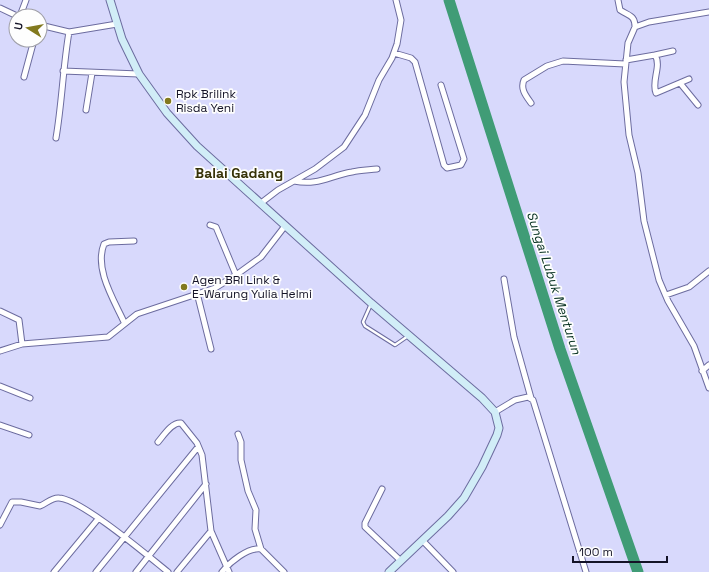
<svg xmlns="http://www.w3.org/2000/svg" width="709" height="572" viewBox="0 0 709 572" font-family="'Space Grotesk',sans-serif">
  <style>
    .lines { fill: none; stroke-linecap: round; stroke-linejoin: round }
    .river { stroke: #409c76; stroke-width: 11 }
    .lane-casing { stroke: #6c6c9f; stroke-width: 4.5 }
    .street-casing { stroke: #6c6c9f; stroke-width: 7 }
    .secondary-casing { stroke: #6c6c9f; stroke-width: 9 }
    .lane { stroke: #fff; stroke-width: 2.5 }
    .street { stroke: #fff; stroke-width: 5 }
    .secondary { stroke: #d1edf7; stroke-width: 7 }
    .poi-dot { fill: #82791e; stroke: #fefefe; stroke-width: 1.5 }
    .labels { text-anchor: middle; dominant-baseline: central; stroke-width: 3.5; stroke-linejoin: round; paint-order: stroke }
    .poi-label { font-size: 12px; fill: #141327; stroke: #fefefe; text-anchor: start }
    .water-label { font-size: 13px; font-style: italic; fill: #073121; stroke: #fefefe }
    .quarter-label { font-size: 14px; font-weight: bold; fill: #373308; stroke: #fefefe }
  </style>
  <rect width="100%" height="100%" fill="#d8d9fc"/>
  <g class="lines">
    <path class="river" d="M449,0L560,349L638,572"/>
    <defs>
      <path id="lane" d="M371,304L363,322L365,326L395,345L408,336"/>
      <path id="street" d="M618,0L620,10C629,16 635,15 635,27
        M0,8L17,16
        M709,12L649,22L635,27L628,43L624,82L629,135L638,173L644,221L659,280L668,301L694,346L709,388
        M20,16L26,0
        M40,25L69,32L117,24
        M394,53L411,58L415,62L444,165L447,168L461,165L464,159L441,85
        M655,55L673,51
        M626,60L655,55C662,66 651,81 656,93L689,79
        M63,71L139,74
        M24,77L34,40
        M680,83L698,105
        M531,103C526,96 520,89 524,80L547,66L563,61L625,64
        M86,110L92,73
        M56,138C62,103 63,67 69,32
        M294,181C318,186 329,176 352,172C360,170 368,170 377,169
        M261,203L278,190L315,169L344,147L365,115L379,80L392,58L397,44L401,20L396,0
        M210,225L216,227L236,275
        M504,279L514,337L531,398
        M197,293L211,349
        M666,295L689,287L709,271
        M0,311L19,320L22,344
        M124,322C114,300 94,269 104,244L109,242L134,241
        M0,351L22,344L108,337L137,314L215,288L236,275L261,257L285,226
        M702,371L709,365
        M0,386L30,398
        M495,412L515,400L528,397L533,400L586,572
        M0,425L29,435
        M238,434L241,442V460L248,491L256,510L255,529L261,549
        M158,442C164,435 172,422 181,423L197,443L202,455L211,531L229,572
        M382,489L365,523V527L401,561
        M0,525L12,502H21L40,506C46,504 52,497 59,498C81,499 148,556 168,572
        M423,541L453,572
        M54,572L98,519
        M96,572L198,447
        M136,572L206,484
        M177,572L211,531
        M222,572C230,562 248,547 261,549L284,572"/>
      <path id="secondary" d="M110,0L122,39L139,74L167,113L197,146L371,303L482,398L495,412L499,428L497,435L482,467L464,498L448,516L389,572"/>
    </defs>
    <use href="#lane" class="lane-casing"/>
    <use href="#street" class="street-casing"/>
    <use href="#secondary" class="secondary-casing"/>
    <use href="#lane" class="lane"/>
    <use href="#street" class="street"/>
    <use href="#secondary" class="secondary"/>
  </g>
  <g class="poi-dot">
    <circle cx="168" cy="101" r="4"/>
    <circle cx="184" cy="287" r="4"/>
  </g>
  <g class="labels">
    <g class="poi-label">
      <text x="176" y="94">Rpk Brilink<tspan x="176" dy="14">Risda Yeni</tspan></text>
      <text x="192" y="280">Agen BRI Link &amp;<tspan x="192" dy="14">E-Warung Yulia Helmi</tspan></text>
    </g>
    <g class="water-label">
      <text transform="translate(554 283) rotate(72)">Sungai Lubuk Menturun</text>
    </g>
    <g class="quarter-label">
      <text x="239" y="173">Balai Gadang</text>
    </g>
  </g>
  <g transform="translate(28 28) rotate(281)"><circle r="19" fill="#fefefe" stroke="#a0a0a8"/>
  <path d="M0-3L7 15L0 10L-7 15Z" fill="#82791e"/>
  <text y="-6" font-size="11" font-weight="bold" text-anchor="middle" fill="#141327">U</text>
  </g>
  <path d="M573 556v6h94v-6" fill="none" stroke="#141327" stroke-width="2"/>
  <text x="579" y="556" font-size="12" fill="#141327" stroke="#fefefe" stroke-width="3" paint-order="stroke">100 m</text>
</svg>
